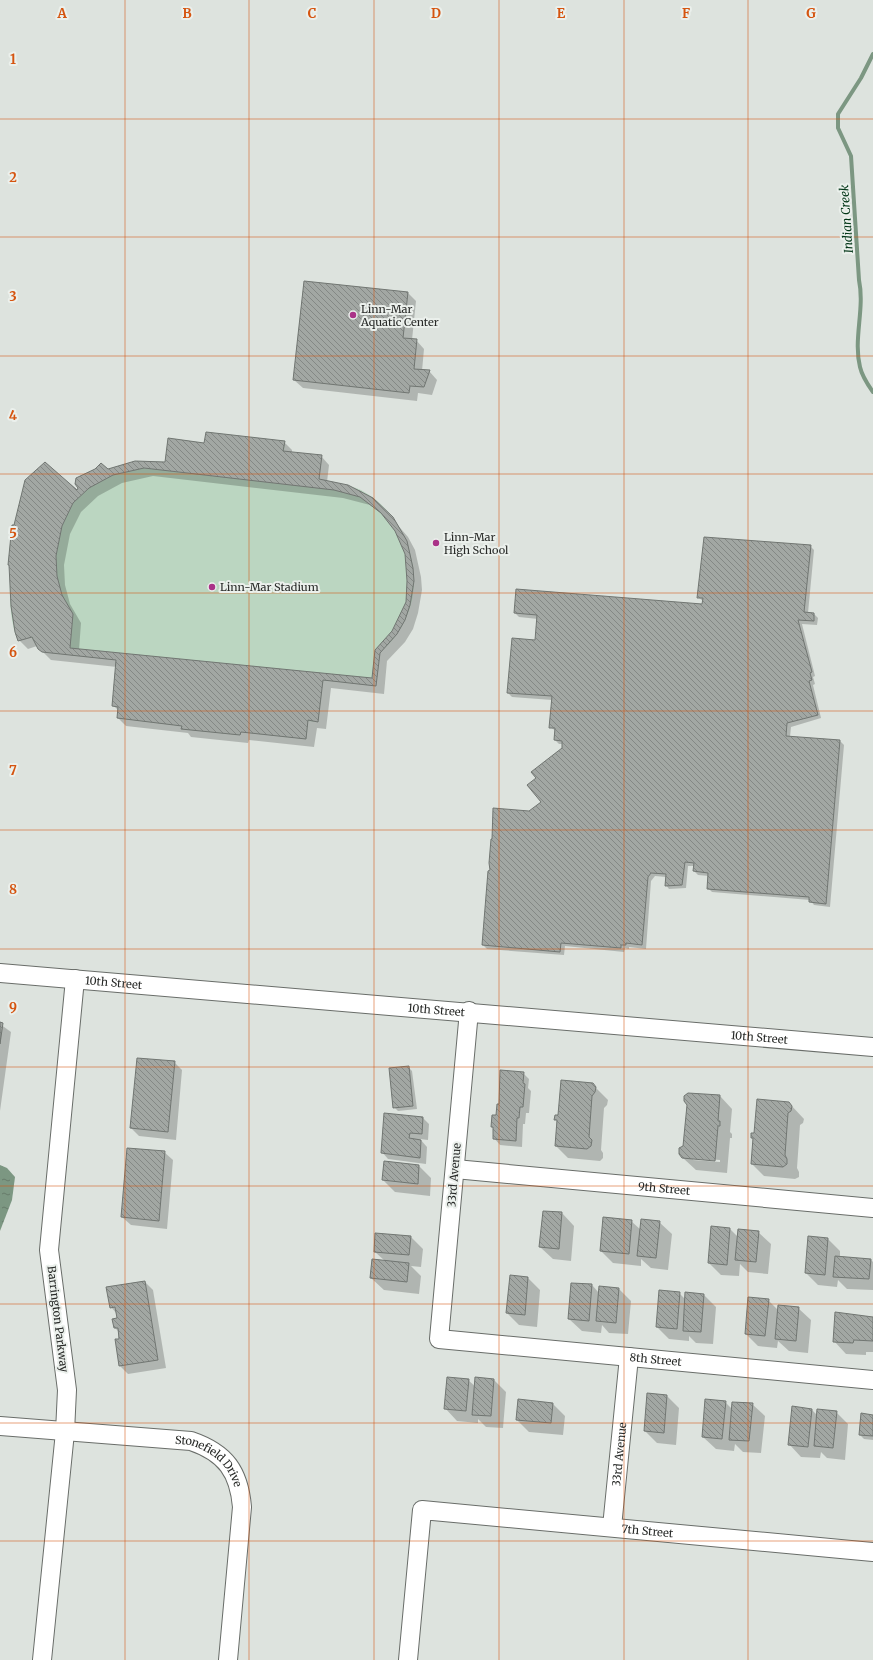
<svg xmlns="http://www.w3.org/2000/svg" width="873" height="1660" viewBox="0 0 873 1660" font-family="Merriweather,serif">
  <style>
    .pitch { fill: #bbd6c1 }
    .water { fill: url(#water-ripples) }
    .shadow { fill: #0003; fill-rule: evenodd }
    .lines { fill: none; stroke-linecap: round; stroke-linejoin: round }
    .stream { stroke: #7c9782; stroke-width: 4 }
    .building { fill: url(#building-back-hatch); stroke: #717672; fill-rule: evenodd }
    .minor-casing { stroke: #696d69; stroke-width: 20 }
    .minor { stroke: #fff; stroke-width: 18 }
    .grid { fill: none; stroke: #d5540f; stroke-width: 1; stroke-opacity: 0.55 }
    .poi-dot { fill: #aa3288; stroke: #ebf0ec; stroke-width: 1.5 }
    .labels { text-anchor: middle; dominant-baseline: central; stroke-width: 4; stroke-linejoin: round; paint-order: stroke }
    .poi-label { font-size: 11px; fill: #282a28; stroke: #ebf0ec; text-anchor: start }
    .street-label { font-size: 11px; fill: #282a28; stroke: #ebf0ec }
    .water-label { font-size: 12px; font-style: italic; fill: #023617; stroke: #ebf0ec }
    .grid-label { font-size: 13px; text-anchor: middle; font-weight: bold; fill: #d5540f; stroke: #ebf0ec; stroke-width: 4; stroke-linejoin: round; paint-order: stroke }
  </style>
  <defs>
    <pattern id="water-ripples" width="26" height="14" patternUnits="userSpaceOnUse"><rect width="26" height="14" fill="#7c9782"/><path d="M2 4q2-2 4 0t4 0M15 11q2-2 4 0t4 0" fill="none" stroke="#667b6a"/></pattern>
    <pattern id="building-back-hatch" width="6" height="6" patternUnits="userSpaceOnUse"><rect width="6" height="6" fill="#a2a7a3"/><path d="M-1 5l2 2M0 0l6 6M5-1l2 2" fill="none" stroke="#848885"/></pattern>
  </defs>
  <rect width="100%" height="100%" fill="#dde3de"/>
  <path class="pitch" d="M206,432L285,441L284,451C293,458 309,475 320,479C333,484 348,484 361,490C401,511 422,561 411,604C407,619 399,633 389,644C386,647 382,649 380,653C377,659 377,678 376,686L323,680L318,722L308,721L306,739L241,732L240,735L181,729V726L117,718L118,707L112,706L116,660L42,652L31,637L18,641C8,617 10,591 10,565H8L12,525H14L25,480L77,490L78,488L75,484L76,478L95,469L101,463L108,469L135,461L165,462L168,438L204,443Z"/>
  <path class="water" d="M0,1165L7,1168L15,1177L12,1200L0,1231Z"/>
  <path class="shadow" d="M304,282L408,293L416,301L412,340H416L424,349L422,371H429L437,380L432,395L418,393L417,401L303,388L294,380Z
    M284,442L292,450V453L321,456L329,465L327,482L348,486L361,491L383,508L408,537L415,550L421,577L422,590L418,613L413,629L405,642L387,661L384,694L331,688L326,729L317,728L314,747L249,740L248,743L191,737L188,733L126,726L118,718L119,711L113,705L117,667L51,660L37,646L28,649L19,640L13,622L11,567L9,565L77,492L107,470L166,463L205,445ZM153,476L343,498L370,505L386,517L395,529L406,554L408,581L406,603L393,631L376,650L373,679L79,650L81,623L70,604L65,585L64,565L70,534L81,512L98,496L122,483Z
    M810,546L814,550L808,613L814,614L818,618L817,625L802,624L815,676L813,677L815,684L813,685L821,718L791,727L790,737L840,741L844,745L830,907L814,905L810,900L712,892L708,888L709,876L698,875L694,871V866H688L686,888L669,889L666,885V877L655,876L651,881L646,949L629,947V949L625,948L624,952L565,946L564,955L487,949L483,945L530,812L542,802L537,778L563,748V744H559L555,740L556,731L550,727L552,700L512,697L508,693L536,641L538,619L519,617L515,613L703,605L704,602L698,597Z
    M0,1024L11,1032L0,1111Z
    M174,1062L182,1070L176,1140L139,1136L131,1128Z
    M408,1067L412,1071L417,1109L398,1111L394,1107Z
    M523,1073L529,1079L528,1088L531,1091L529,1113H526L525,1124H523L522,1147L500,1145L494,1138V1129L492,1127L500,1105Z
    M592,1084L608,1100L607,1105L604,1108L601,1150L603,1153V1158L600,1161L568,1158L556,1146L558,1121L555,1119Z
    M720,1096L732,1109L730,1132L732,1134V1138H730L727,1173L696,1170L683,1158L688,1104ZM694,1158L720,1160V1162L693,1160Z
    M789,1103L804,1119L803,1123L800,1125L797,1168L799,1172V1177L795,1179L764,1176L752,1164L754,1140L752,1138Z
    M385,1114L423,1118L429,1124L428,1140L420,1139L427,1147L426,1164L388,1159L382,1152Z
    M164,1152L173,1160L167,1229L131,1225L122,1217Z
    M384,1162L419,1166L431,1178L430,1196L395,1192L383,1180Z
    M562,1213L574,1226L571,1261L553,1259L540,1247Z
    M631,1221L641,1230L659,1222L672,1234L668,1270L651,1268L641,1259V1266L613,1263L601,1251Z
    M730,1229L738,1237L758,1232L771,1244L768,1274L748,1272L740,1264L739,1276L721,1275L709,1263Z
    M411,1237L423,1249L421,1267L411,1266L421,1276L419,1294L384,1290L371,1278L385,1261L375,1252Z
    M828,1239L840,1251V1257L871,1260L873,1262V1290L847,1289L838,1280L837,1287L818,1285L806,1273Z
    M510,1276L528,1278L540,1290L537,1327L519,1325L507,1313Z
    M145,1282L153,1290L166,1368L128,1374L120,1366V1340L119,1332L115,1328L118,1319L117,1314L111,1307Z
    M592,1285L599,1293L619,1289L631,1301L628,1334L609,1333L602,1325L601,1333L582,1331L569,1319Z
    M679,1293L686,1300L704,1295L716,1307L713,1344L696,1343L689,1336V1341L669,1339L657,1327Z
    M768,1300L779,1311L798,1308L811,1320L808,1353L789,1351L778,1341L777,1348L758,1346L746,1334Z
    M873,1318V1352H866V1355L846,1354L834,1341Z
    M476,1378L494,1380L506,1392L503,1428L486,1427L478,1419V1423L457,1421L445,1408L468,1380L476,1387Z
    M667,1396L679,1408L676,1445L657,1443L645,1431Z
    M725,1402L733,1410L752,1404L765,1416L761,1453L743,1452L735,1444L734,1451L716,1449L703,1437Z
    M553,1404L565,1416L563,1435L529,1432L517,1420Z
    M811,1409L818,1416L836,1412L848,1424L845,1460L827,1458L821,1452L820,1458L801,1457L789,1444Z
    M873,1416V1440L864,1439L860,1435Z"/>
  <g class="lines">
    <path class="stream" d="M873,54L861,78L838,114V128L851,156L859,280C865,309 853,339 860,367C862,376 868,385 873,392"/>
  </g>
  <path class="building" d="M304,281L408,292L403,338L417,339L414,369L430,370L424,387L410,386L409,393L293,380Z
    M206,432L285,441L283,451L322,455L319,479L348,485L373,498L393,517L407,541L413,568L414,581L410,605L405,620L397,634L380,653L376,686L323,680L318,722L308,720L306,739L241,732L240,735L181,729L182,726L117,718L118,707L112,706L116,660L42,652L38,649L32,637L18,641L15,632L11,606L9,565H8L12,525H14L25,480L45,462L77,490L78,488L75,484L76,478L95,469L101,463L108,469L135,461L165,462L168,438L204,443ZM144,468L334,490L360,497L381,513L395,531L405,554L407,581L406,602L392,631L375,650L372,678L70,648L73,614L62,595L57,576L56,556L62,526L73,503L89,488L113,475Z
    M704,537L811,545L804,612L814,613V621L798,620L812,672L810,673L812,680L809,681L818,715L787,723L786,736L840,740L826,904L809,902V897L707,889L708,873L693,871L694,863L685,862L682,885L665,886L666,874L651,873L648,877L642,945L626,943V945H621V948L561,943L560,952L482,945L488,871L490,870L489,863L491,839H492L493,808L529,811L541,802L527,785L536,778L531,772L562,748V741L554,740L555,728H549L552,696L507,693L512,638L535,640L537,615L514,613L516,589L702,604L703,598H697Z
    M0,1022L3,1023L0,1044Z
    M137,1058L175,1061L168,1132L130,1128Z
    M409,1066L413,1106L393,1108L389,1068Z
    M500,1070L524,1072L523,1083L525,1084L523,1107H520L519,1118H517L516,1141L493,1139V1127H491L492,1115H496L497,1104H499Z
    M561,1080L593,1083L596,1087L595,1092L592,1096L589,1137L592,1140L591,1146L587,1149L555,1146L557,1120H554L555,1115H558Z
    M688,1093L720,1095L718,1121H720V1126H718L715,1161L682,1158L679,1154V1148L683,1146L687,1105L684,1101V1096Z
    M757,1099L789,1102L792,1106L791,1111L788,1113L785,1155L787,1159V1164L783,1167L751,1164L753,1138H751V1133H754Z
    M384,1113L423,1117L422,1134L410,1133L409,1138L421,1140L420,1158L381,1153Z
    M127,1148L165,1151L159,1221L121,1217Z
    M384,1161L419,1165L418,1184L382,1180Z
    M543,1211L562,1212L559,1249L539,1247Z
    M603,1217L632,1220L629,1254L600,1251Z
    M641,1219L660,1221L656,1258L637,1256Z
    M711,1226L730,1228L727,1265L708,1263Z
    M738,1229L759,1231L756,1262L735,1260Z
    M375,1233L411,1236L409,1255L374,1252Z
    M808,1236L828,1238L825,1275L805,1273Z
    M835,1256L871,1259L869,1279L833,1277Z
    M372,1259L409,1263L407,1282L370,1278Z
    M510,1275L528,1277L525,1315L506,1313Z
    M145,1281L158,1360L119,1366L115,1339H119L118,1328H114L112,1319L117,1318L115,1307L110,1308L106,1287Z
    M571,1283L592,1284L589,1321L568,1319Z
    M599,1286L619,1288L616,1323L596,1321Z
    M659,1290L680,1292L677,1329L656,1327Z
    M685,1292L704,1294L701,1332L683,1331Z
    M748,1297L769,1299L765,1336L745,1334Z
    M778,1305L799,1307L796,1341L775,1339Z
    M835,1312L873,1317V1341L854,1340L853,1343L833,1342Z
    M447,1377L469,1379L466,1411L444,1409Z
    M475,1377L494,1379L491,1416L472,1415Z
    M647,1393L667,1395L664,1433L644,1431Z
    M518,1399L553,1403L551,1423L516,1420Z
    M705,1399L726,1401L722,1439L702,1437Z
    M732,1402L753,1403L749,1441L729,1440Z
    M792,1406L812,1409L808,1447L788,1445Z
    M817,1409L837,1411L833,1448L814,1446Z
    M861,1413L873,1415V1436L859,1435Z"/>
  <g class="lines">
    <defs>
      <g id="minor">
        <path id="s1" d="M0,973L873,1047"/>
        <path id="s2" d="M469,1011L439,1339L873,1380"/>
        <path id="s3" d="M455,1169L873,1208"/>
        <path id="s4" d="M0,1426L191,1441C226,1453 239,1472 242,1507L228,1660"/>
        <path id="s5" d="M612,1527L629,1357"/>
        <path d="M42,1660L65,1432L67,1390L49,1250L75,979"/>
        <path id="s6" d="M408,1660L422,1510L873,1552"/>
      </g>
    </defs>
    <use href="#minor" class="minor-casing"/>
    <use href="#minor" class="minor"/>
  </g>
  <path class="grid" d="M125,0V1660M249,0V1660M374,0V1660M499,0V1660M624,0V1660M748,0V1660M0,119H873M0,237H873M0,356H873M0,474H873M0,593H873M0,711H873M0,830H873M0,949H873M0,1067H873M0,1186H873M0,1304H873M0,1423H873M0,1541H873"/>
  <g class="poi-dot">
    <circle cx="353" cy="315" r="4"/>
    <circle cx="436" cy="543" r="4"/>
    <circle cx="212" cy="587" r="4"/>
  </g>
  <g class="labels">
    <g class="poi-label">
      <text x="361" y="309">Linn-Mar<tspan x="361" dy="13">Aquatic Center</tspan></text>
      <text x="444" y="537">Linn-Mar<tspan x="444" dy="13">High School</tspan></text>
      <text x="220" y="587">Linn-Mar Stadium</text>
    </g>
    <g class="street-label">
      <text stroke="none"><textPath href="#s1" startOffset="114">10th Street</textPath></text>
      <text stroke="none"><textPath href="#s1" startOffset="438">10th Street</textPath></text>
      <text stroke="none"><textPath href="#s1" startOffset="762">10th Street</textPath></text>
      <text transform="translate(454 1175) rotate(-85)">33rd Avenue</text>
      <text stroke="none"><textPath href="#s3" startOffset="210">9th Street</textPath></text>
      <text transform="translate(58 1319) rotate(83)">Barrington Parkway</text>
      <text stroke="none"><textPath href="#s2" startOffset="547">8th Street</textPath></text>
      <text stroke="none"><textPath href="#s5" startOffset="73">33rd Avenue</textPath></text>
      <text stroke="none"><textPath href="#s4" startOffset="218">Stonefield Drive</textPath></text>
      <text stroke="none"><textPath href="#s6" startOffset="377">7th Street</textPath></text>
    </g>
    <g class="water-label">
      <text transform="translate(846 219) rotate(-94)">Indian Creek</text>
    </g>
  </g>
  <g class="grid-label">
    <text x="62" y="18">A</text>
    <text x="187" y="18">B</text>
    <text x="312" y="18">C</text>
    <text x="436" y="18">D</text>
    <text x="561" y="18">E</text>
    <text x="686" y="18">F</text>
    <text x="811" y="18">G</text>
    <text x="13" y="64">1</text>
    <text x="13" y="182">2</text>
    <text x="13" y="301">3</text>
    <text x="13" y="420">4</text>
    <text x="13" y="538">5</text>
    <text x="13" y="657">6</text>
    <text x="13" y="775">7</text>
    <text x="13" y="894">8</text>
    <text x="13" y="1012">9</text>
  </g>
</svg>
